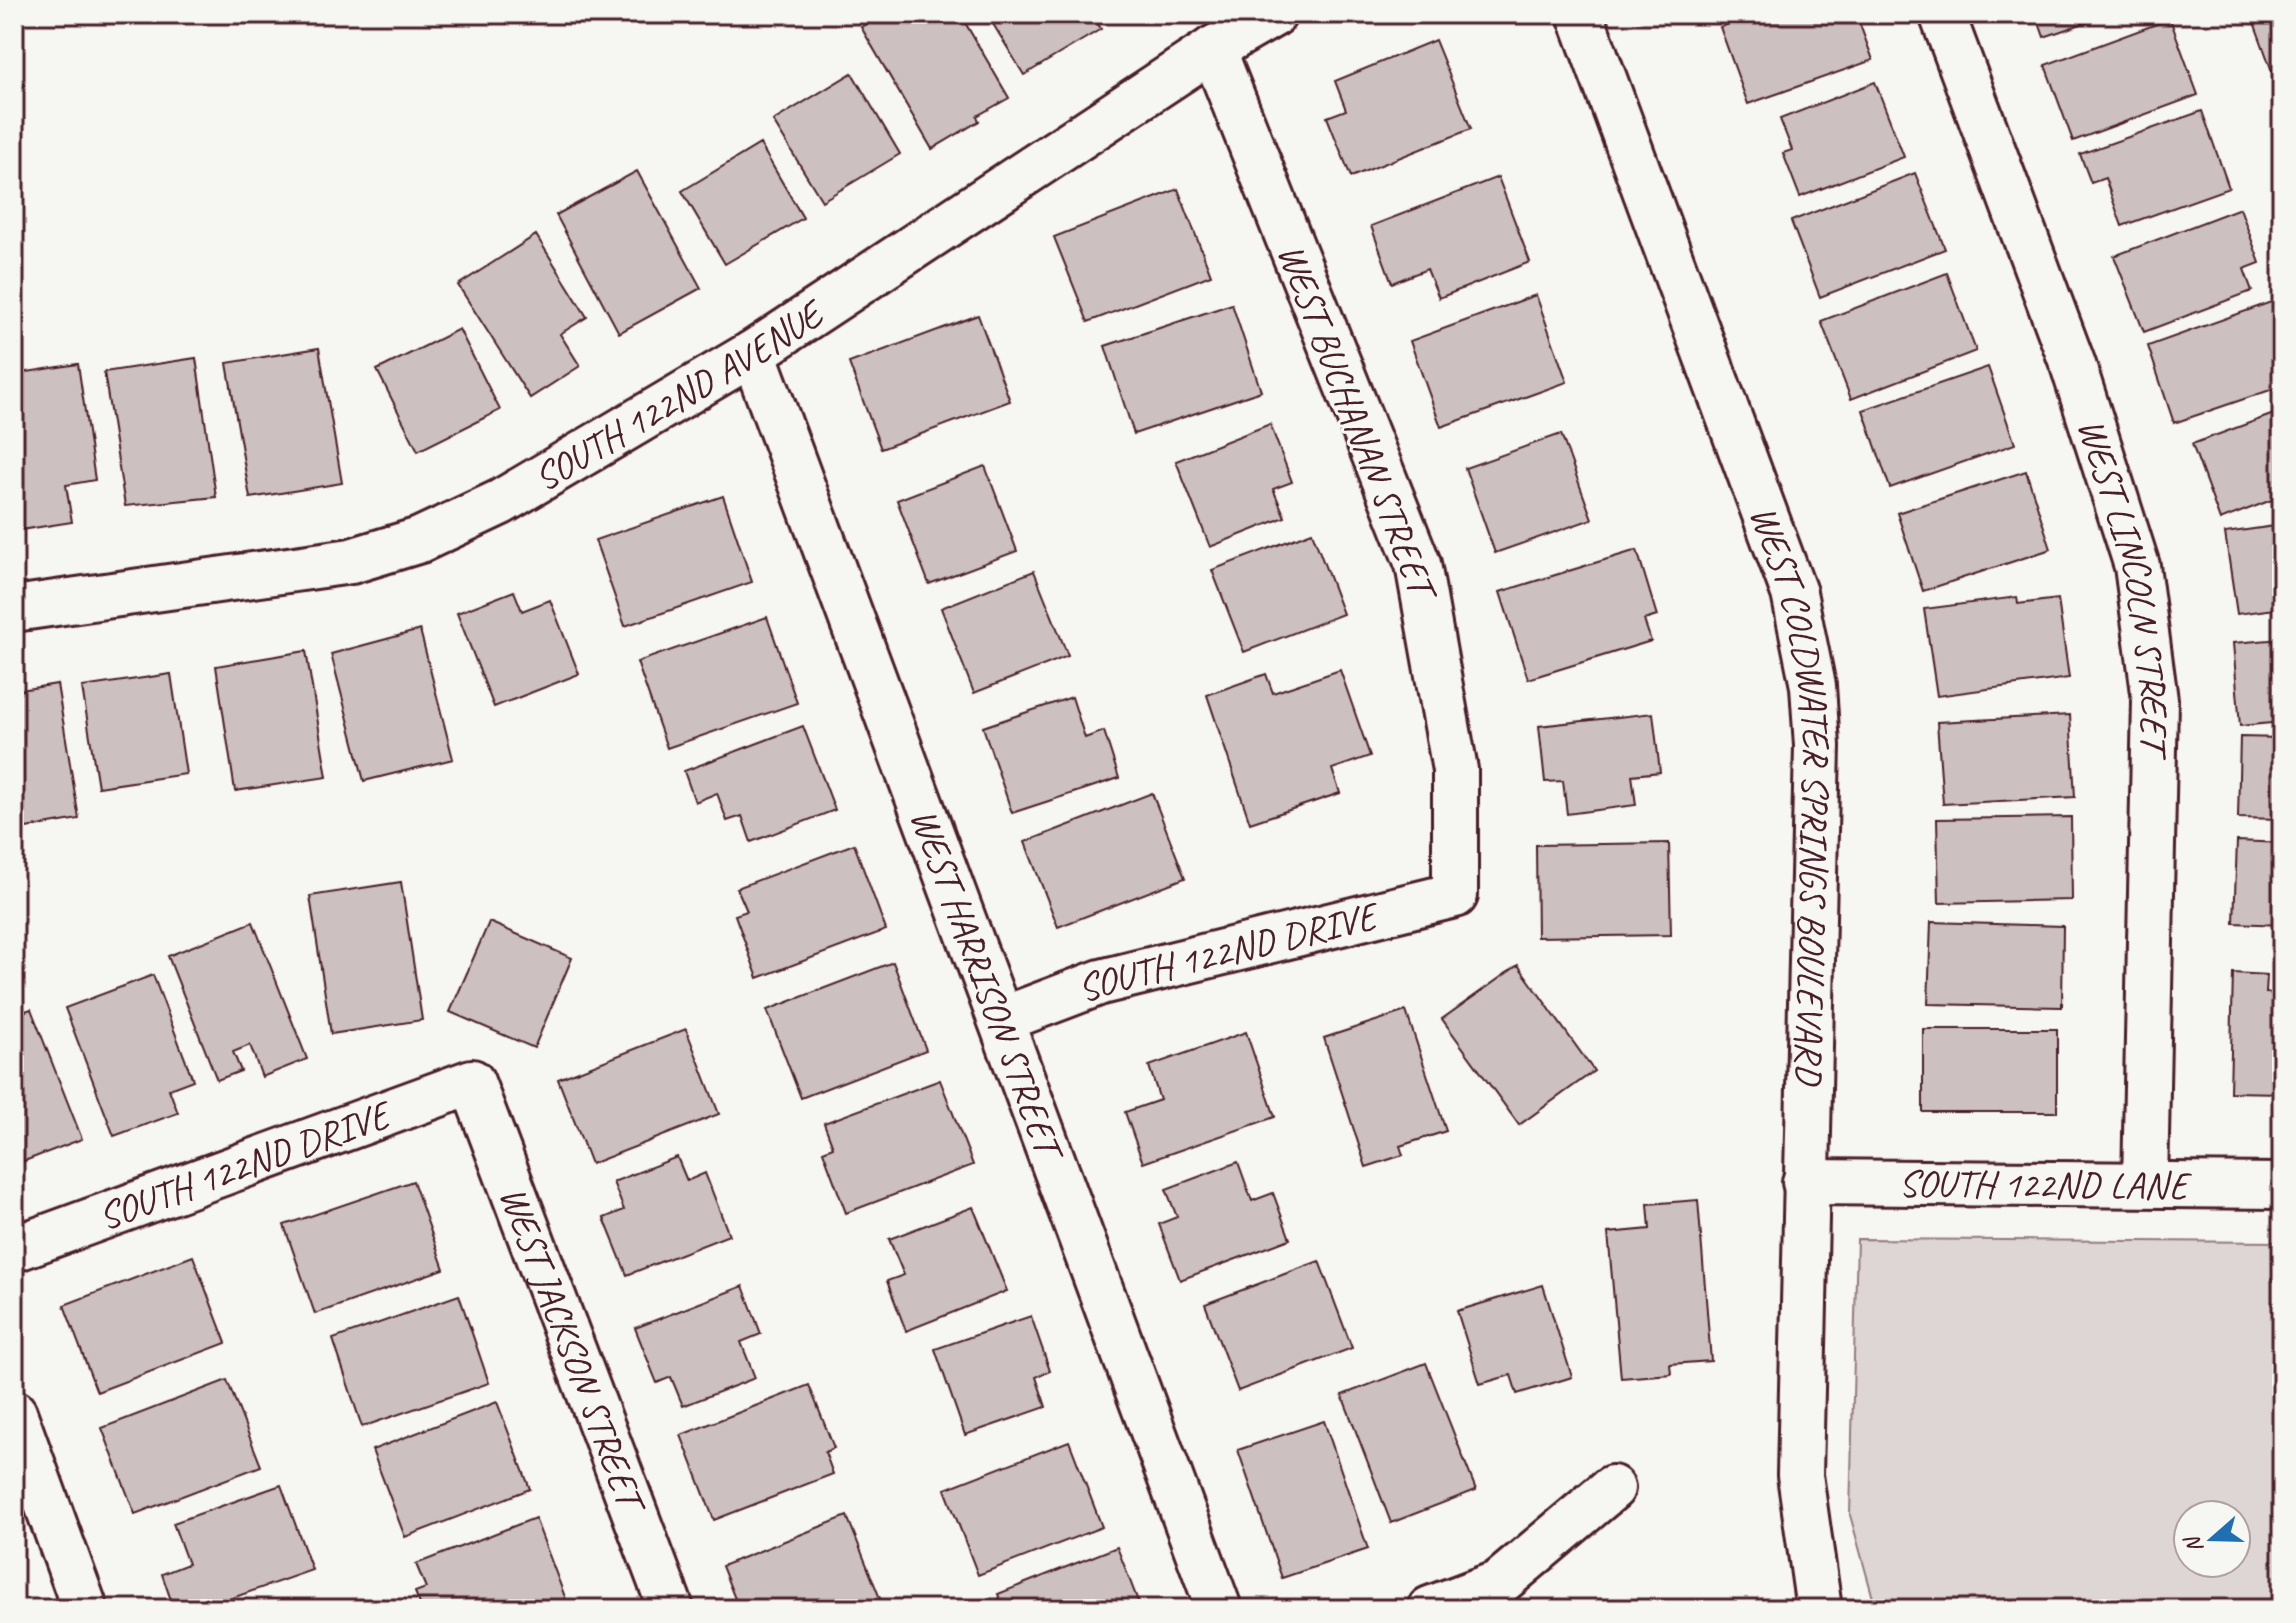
<svg xmlns="http://www.w3.org/2000/svg" width="2296" height="1623" viewBox="0 0 2296 1623" font-family="Caveat,sans-serif">
  <style>
    .green { fill: #ddd6d5; stroke: #947a80; stroke-width: 2; fill-rule: evenodd }
    .building { fill: #ccc1c0; stroke: #4a1f2b; stroke-width: 2 }
    .lines { fill: none; stroke-linecap: round; stroke-linejoin: round }
    .minor-casing { stroke: #4a1f2b; stroke-width: 50 }
    .minor { stroke: #f6f6f2; stroke-width: 44 }
    .labels { text-anchor: middle; dominant-baseline: central; stroke-width: 6; stroke-linejoin: round; paint-order: stroke }
    .street-label { font-size: 38px; fill: #4a1f2b; stroke: #f6f6f2 }
  </style>
  <rect width="100%" height="100%" fill="#f6f6f2"/>
  <filter id="ink" filterUnits="userSpaceOnUse"><feTurbulence type="fractalNoise" baseFrequency=".0125" numOctaves="2"/><feDisplacementMap in="SourceGraphic" scale="16" xChannelSelector="R" yChannelSelector="G"/><feConvolveMatrix kernelMatrix="1 2 1 2 8 2 1 2 1" color-interpolation-filters="sRGB"/></filter>
  <g filter="url(#ink)">
    <path class="green" d="M1857,1239L2282,1242V1609H1876L1850,1515ZM2188,1515H2236V1563H2188Z"/>
    <path class="building" d="M884,14H960L1009,98L977,116L979,121L932,149L861,27Z
      M987,14H1092L1101,29L1024,75Z
      M1758,14H1856L1873,60L1748,104L1720,27Z
      M2036,14H2110L2044,37Z
      M2251,14H2282V70L2273,74Z
      M2170,19L2198,95L2073,141L2045,65Z
      M1435,40L1471,129L1351,177L1327,117L1346,110L1335,81Z
      M852,73L900,154L822,201L773,121Z
      M1875,82L1904,157L1800,197L1783,153L1792,150L1780,119Z
      M2202,111L2229,188L2122,226L2105,178L2091,183L2080,154Z
      M760,144L803,218L725,264L682,191Z
      M637,171L701,288L619,333L556,215Z
      M1915,173L1945,249L1820,297L1791,221Z
      M1498,177L1530,262L1439,298L1427,269L1392,283L1371,226Z
      M1178,189L1211,275L1088,322L1054,237Z
      M2240,208L2260,263L2244,269L2252,291L2144,332L2114,256Z
      M536,235L587,317L560,334L580,366L530,398L458,285Z
      M1947,273L1976,351L1851,399L1821,321Z
      M1536,295L1567,382L1441,427L1410,341Z
      M2274,301L2282,324V386L2174,423L2148,346Z
      M1232,304L1261,391L1134,434L1105,346Z
      M978,315L1010,401L881,449L849,363Z
      M459,329L500,410L418,451L377,370Z
      M319,348L342,483L250,498L227,363Z
      M196,358L216,497L125,506L104,372Z
      M78,364L95,480L66,485L72,522L14,531V374Z
      M1988,367L2015,444L1890,488L1863,410Z
      M2282,411V496L2220,520L2192,444Z
      M1270,424L1292,482L1273,489L1285,517L1210,547L1176,461Z
      M1561,434L1592,519L1495,553L1465,468Z
      M985,466L1017,551L929,584L897,500Z
      M2026,471L2051,549L1923,591L1897,513Z
      M723,496L752,582L625,626L595,540Z
      M2282,525V608L2237,614L2225,533Z
      M1312,532L1343,614L1244,652L1212,570Z
      M1637,550L1657,616L1644,620L1651,641L1528,679L1500,592Z
      M1034,571L1068,656L974,693L941,608Z
      M514,591L522,611L550,600L579,674L494,707L457,613Z
      M2017,597L2018,604L2058,599L2069,678L1937,696L1924,609Z
      M767,617L797,703L667,748L637,662Z
      M420,630L453,759L364,781L331,654Z
      M2282,639V722L2240,726L2233,643Z
      M306,651L327,777L235,791L216,666Z
      M1340,670L1370,756L1332,769L1340,793L1250,823L1207,695L1266,674L1273,693Z
      M171,674L186,774L98,787L82,687Z
      M57,684L79,819L14,830V691Z
      M1072,697L1085,738L1104,731L1119,778L1012,813L983,727Z
      M1653,713L1660,772L1632,775L1636,805L1567,814L1563,781L1545,782L1539,726Z
      M2070,715L2075,797L1943,804L1937,722Z
      M803,726L835,810L751,842L742,816L727,821L717,793L695,802L684,771Z
      M2240,737L2282,738V819L2238,818Z
      M1152,793L1185,878L1058,927L1025,842Z
      M2071,817L2072,900L1939,903L1937,819Z
      M2237,841L2282,843V925L2234,923Z
      M1669,843L1671,935L1537,937L1536,845Z
      M854,844L886,930L758,978L735,915L747,911L737,888Z
      M401,882L422,1020L331,1034L310,896Z
      M253,922L307,1059L262,1077L250,1045L233,1052L241,1071L217,1080L168,956Z
      M489,922L572,958L534,1048L450,1012Z
      M1931,922L2063,926L2062,1007L1928,1004Z
      M893,962L926,1050L801,1098L767,1010Z
      M1518,965L1594,1071L1519,1125L1442,1019Z
      M2233,973L2267,975L2266,993L2282,994V1093L2230,1092Z
      M153,975L193,1080L169,1089L178,1113L114,1136L65,1008Z
      M31,1009L82,1139L14,1165V1015Z
      M1406,1011L1446,1131L1400,1146L1403,1155L1366,1167L1324,1038Z
      M686,1029L719,1114L591,1164L558,1079Z
      M1923,1029H2057V1112H1923Z
      M1246,1032L1275,1117L1143,1163L1125,1112L1160,1100L1149,1066Z
      M940,1080L973,1165L846,1213L823,1151L833,1147L824,1123Z
      M677,1157L687,1181L705,1173L729,1235L627,1275L604,1218L624,1210L613,1182Z
      M1238,1162L1252,1201L1273,1193L1290,1239L1180,1280L1159,1224L1177,1217L1166,1189Z
      M413,1181L444,1269L315,1314L284,1225Z
      M1698,1200L1711,1361L1670,1364L1671,1374L1621,1378L1608,1233L1650,1229L1648,1204Z
      M973,1207L1007,1291L906,1331L887,1281L904,1275L889,1239Z
      M193,1256L226,1343L97,1392L64,1305Z
      M1319,1261L1352,1348L1238,1391L1205,1304Z
      M1543,1285L1572,1377L1517,1394L1511,1375L1480,1384L1457,1311Z
      M743,1286L761,1334L741,1342L755,1378L683,1406L671,1377L657,1383L635,1328Z
      M459,1295L489,1383L362,1427L333,1339Z
      M1031,1316L1050,1371L1036,1377L1046,1407L965,1435L935,1349Z
      M1426,1363L1476,1490L1391,1523L1342,1395Z
      M227,1380L261,1466L135,1514L102,1428Z
      M809,1385L834,1448L825,1452L833,1474L714,1520L681,1435Z
      M497,1402L530,1489L405,1537L372,1450Z
      M1324,1421L1368,1549L1282,1578L1238,1450Z
      M1069,1441L1102,1527L978,1575L945,1489Z
      M281,1485L312,1570L201,1609H174L162,1574L188,1564L173,1523Z
      M847,1516L881,1601L861,1609H739L722,1566Z
      M535,1518L568,1605L558,1609H422L415,1592L426,1588L416,1564Z
      M1117,1547L1141,1609H1004L998,1594Z"/>
    <g class="lines">
      <defs>
        <g id="minor">
          <path id="s1" d="M1580,14L1794,593L1813,686L1817,746L1800,1475L1819,1609"/>
          <path id="s2" d="M1942,14L2073,365L2137,566L2155,700L2145,1184"/>
          <path id="s3" d="M753,353L1219,1609"/>
          <path id="s4" d="M14,609L351,561L420,540L501,502L753,353L1213,49L1274,14"/>
          <path id="s5" d="M1001,1020L1101,982L1455,895V770L1418,564L1213,49"/>
          <path id="s6" d="M1805,1182L2282,1186"/>
          <path id="s7" d="M14,1249L472,1082L671,1609"/>
          <path d="M14,1413L85,1609"/>
          <path d="M1430,1609L1499,1583L1612,1488"/>
        </g>
      </defs>
      <use href="#minor" class="minor-casing"/>
      <use href="#minor" class="minor"/>
    </g>
  </g>
  <g class="labels">
    <g class="street-label">
      <text stroke="none"><textPath href="#s4" startOffset="708">SOUTH 122ND AVENUE</textPath></text>
      <text transform="translate(1356 419) rotate(69)">WEST BUCHANAN STREET</text>
      <text stroke="none"><textPath href="#s2" startOffset="602">WEST LINCOLN STREET</textPath></text>
      <text stroke="none"><textPath href="#s1" startOffset="818">WEST COLDWATER SPRINGS BOULEVARD</textPath></text>
      <text stroke="none"><textPath href="#s5" startOffset="236">SOUTH 122ND DRIVE</textPath></text>
      <text stroke="none"><textPath href="#s3" startOffset="670">WEST HARRISON STREET</textPath></text>
      <text stroke="none"><textPath href="#s7" startOffset="244">SOUTH 122ND DRIVE</textPath></text>
      <text stroke="none"><textPath href="#s6" startOffset="238">SOUTH 122ND LANE</textPath></text>
      <text stroke="none"><textPath href="#s7" startOffset="770">WEST JACKSON STREET</textPath></text>
    </g>
  </g>
  <rect width="2296" height="1623" fill="none" stroke="#f6f6f2" stroke-width="48"/>
  <rect x="24" y="24" width="2248" height="1575" fill="none" stroke="#4a1f2b" stroke-width="3" filter="url(#ink)"/>
  <g transform="translate(2212 1539) rotate(250)"><circle r="38" fill="#f6f6f2" stroke="#b1a0a2" stroke-width="2"/>
  <path d="M0-6L14 30L0 20L-14 30Z" fill="#1f6fb2"/>
  <text y="-12" font-size="22" font-weight="bold" text-anchor="middle" fill="#4a1f2b">N</text>
  </g>
</svg>
